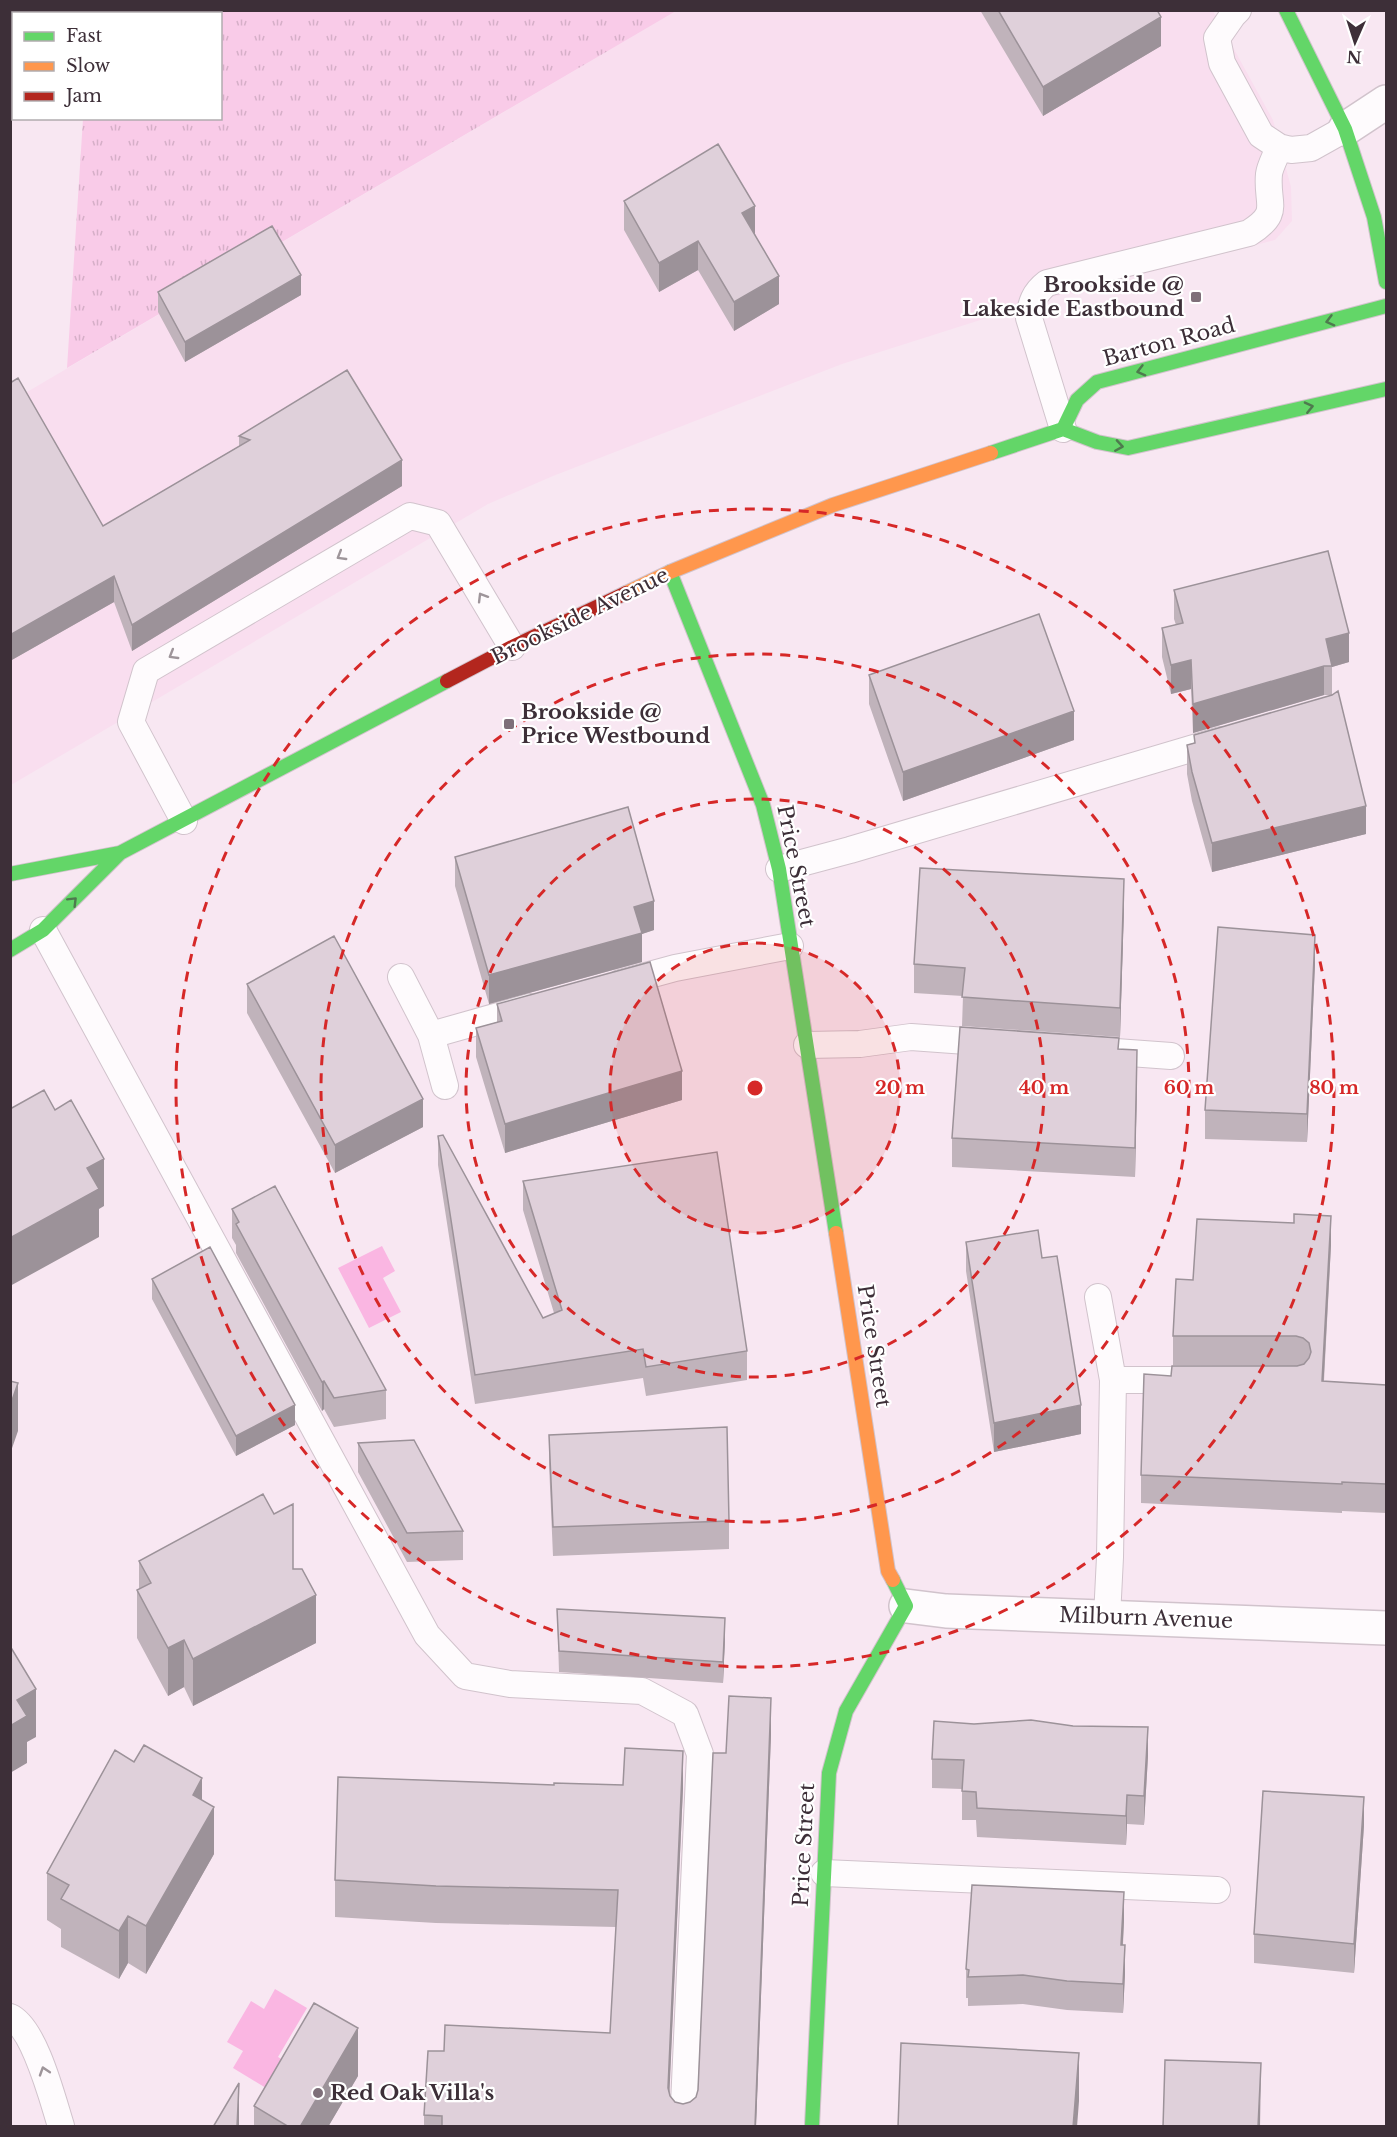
<svg xmlns="http://www.w3.org/2000/svg" width="1397" height="2137" viewBox="0 0 1397 2137" font-family="'Libre Baskerville',serif">
  <style>
    .built { fill: #f9deef }
    .grass { fill: url(#grass-tufts) }
    .water { fill: #fab6e2 }
    .lines { fill: none; stroke-linecap: round; stroke-linejoin: round }
    .lane-casing { stroke: #d1c3cc; stroke-width: 28 }
    .street-casing { stroke: #d1c3cc; stroke-width: 36 }
    .fast-casing { stroke: #d1c3cc; stroke-width: 16 }
    .slow-casing { stroke: #d1c3cc; stroke-width: 16 }
    .jam-casing { stroke: #d1c3cc; stroke-width: 16 }
    .lane { stroke: #fefbfd; stroke-width: 26 }
    .street { stroke: #fefbfd; stroke-width: 33 }
    .fast { stroke: #63d668; stroke-width: 14 }
    .slow { stroke: #ff974d; stroke-width: 14 }
    .jam { stroke: #b3261e; stroke-width: 14 }
    .wall { fill: #c0b3bb }
    .shaded-wall { fill: #9c9299 }
    .building { fill: #dfd0da; stroke: #9c9299; stroke-width: 1.5 }
    .oneway { stroke: #4e7a4e }
    .oneway2 { stroke: #9e959a }
    .ring { fill: none; stroke: #d62828; stroke-width: 3; stroke-dasharray: 10 8 }
    .poi-dot { fill: #7e6f79; stroke: #fff; stroke-width: 2 }
    .labels { text-anchor: middle; dominant-baseline: central; stroke-width: 4.5; stroke-linejoin: round; paint-order: stroke }
    .poi-label { font-size: 21px; font-weight: bold; fill: #3d2f38; stroke: #fff; text-anchor: start }
    .street-label { font-size: 21px; fill: #3d2f38; stroke: #fff }
    .centre { fill: #d62828; stroke: #fff; stroke-width: 3 }
    .ring-label { font-size: 18px; text-anchor: middle; font-weight: bold; fill: #d62828; stroke: #fff; stroke-width: 4.5; stroke-linejoin: round; paint-order: stroke }
  </style>
  <defs>
    <pattern id="grass-tufts" width="24" height="20" patternUnits="userSpaceOnUse" patternTransform="scale(1.5)"><rect width="24" height="20" fill="#f9cbe8"/><path d="M3 7l-1-3M5 7V3M7 7l1-3M15 17l-1-3M17 17v-4M19 17l1-3" fill="none" stroke="#d6afc8"/></pattern>
  </defs>
  <rect width="100%" height="100%" fill="#f8e7f2"/>
  <path class="built" d="M676,11H1213L1273,120L1291,187L1292,221L1275,240L1049,298L842,364L553,476L488,504L11,785L10,402Z"/>
  <path class="grass" d="M89,11H676L67,368L83,119L220,118V14L89,13Z"/>
  <path class="water" d="M382,1246L395,1271L383,1278L401,1312L369,1328L338,1268Z
    M275,1989L307,2008L278,2057L288,2063L271,2091L233,2068L243,2051L227,2042L251,2001L264,2009Z"/>
  <g class="lines">
    <defs>
      <path id="lane" d="M1238,10L1233,15L1217,38L1222,63L1261,135L1279,147L1291,150L1311,148L1345,129
        M1063,429L1029,318C1031,303 1034,293 1047,283L1249,233C1282,212 1266,205 1269,174C1270,166 1276,156 1279,147
        M184,821L131,722L146,671L410,516L438,523L512,647
        M779,869L850,850L1221,740
        M43,930L427,1635L465,1676L510,1684L642,1691L685,1714L700,1754L683,2126
        M401,977L431,1035L530,1007
        M620,983L675,968L790,946
        M431,1035L445,1086
        M807,1045L860,1044L911,1037L994,1043
        M1102,1051L1171,1056
        M1098,1297L1113,1380L1110,1557L1107,1617
        M1113,1380H1179
        M824,1873L1217,1890
        M10,2017C35,2028 53,2101 61,2126"/>
      <path id="street" d="M1345,129L1386,102
        M906,1606L946,1611L1386,1628"/>
      <path id="fast" d="M1286,10L1345,129L1374,217L1386,282
        M1063,429L1077,400L1097,382L1386,306
        M1063,429L1097,442L1128,448L1386,389
        M991,453L1063,429
        M670,572L763,805L779,869L836,1233
        M10,874L120,853L447,681
        M10,950L43,930L120,853
        M812,2126L829,1773L846,1711L906,1606L893,1580"/>
      <path id="slow" d="M626,593L670,572L833,505L991,453
        M836,1233L888,1571L893,1580"/>
      <path id="jam" d="M447,681L512,647L626,593"/>
    </defs>
    <use href="#lane" class="lane-casing"/>
    <use href="#street" class="street-casing"/>
    <use href="#fast" class="fast-casing"/>
    <use href="#slow" class="slow-casing"/>
    <use href="#jam" class="jam-casing"/>
    <use href="#lane" class="lane"/>
    <use href="#street" class="street"/>
    <use href="#fast" class="fast"/>
    <use href="#slow" class="slow"/>
    <use href="#jam" class="jam"/>
  </g>
  <path class="wall" d="M10,10H61V14H14V56H10Z
    M980,10H1157L1161,46L1043,116Z
    M624,201L755,234L779,304L734,331L698,270L659,292L624,230Z
    M158,292L301,295L185,362L158,312Z
    M10,383L103,526L239,446V436L402,486L132,651L114,602L10,661Z
    M1174,590L1349,662L1332,667V695L1366,834L1212,872L1192,801L1187,774V745L1332,695H1324L1193,733L1191,689L1171,694L1162,657V628L1176,625L1174,619Z
    M869,675L1074,740L903,801L869,704Z
    M455,857L654,930L642,934V962L489,1004L455,886Z
    M1124,908L1120,1037L962,1026L963,996L914,993V964Z
    M1315,964L1307,1142L1205,1139V1110Z
    M247,984L423,1127L335,1173L247,1013Z
    M497,1004L682,1100L505,1153L476,1057V1028L497,1022Z
    M1137,1079L1135,1177L952,1167V1138Z
    M438,1136L543,1318L554,1313L523,1210V1181L747,1351V1380L646,1396L643,1378L475,1404L438,1165Z
    M232,1209L386,1390V1419L334,1427L324,1409L322,1411L236,1253V1245L232,1238Z
    M966,1242L1081,1434L994,1452L966,1271Z
    M1331,1245L1324,1381L1386,1385V1513L1342,1511V1513L1141,1503V1475L1171,1376L1298,1366L1173,1365V1336L1193,1280Z
    M152,1279L295,1425L236,1456L152,1299Z
    M549,1435L729,1521V1549L553,1556L549,1464Z
    M358,1443L463,1531V1560L407,1562L358,1472Z
    M139,1561L293,1569L316,1643L193,1706L184,1687L168,1696L137,1638V1590L139,1589Z
    M557,1609L725,1638L723,1683L559,1672Z
    M771,1735L756,2127H424V2115L444,2051L610,2033L616,1927L436,1923L335,1917V1880L554,1785L683,1788L669,2094L670,2096L675,2102L683,2104L690,2102L696,2097L698,2090L726,1753Z
    M1148,1756L1144,1825L1127,1824L1126,1845L977,1837L976,1820H962V1789L932,1788V1759Z
    M202,1801L214,1854L146,1974L128,1963L119,1979L61,1947V1929L47,1920V1873Z
    M1364,1825L1354,1973L1254,1963V1934Z
    M1124,1921L1123,1945L1125,1974L1123,2013L1067,2010L1023,2004L968,2006V1998H966V1969Z
    M358,2076L328,2127H254V2106Z"/>
  <path class="shaded-wall" d="M1161,17V46L1043,116V87Z
    M755,206V235L742,213Z
    M698,241V270L659,292V263Z
    M301,275V295L185,362V342Z
    M779,276V304L734,331V302Z
    M402,460V486L132,651V625Z
    M114,576V602L10,661V635Z
    M1349,633V662L1332,667L1326,639Z
    M1191,660V689L1171,694V665Z
    M1324,666V695L1193,733V704Z
    M1074,711V740L903,801V772Z
    M1366,806V834L1212,872V843Z
    M1124,879V908L1120,1037V1008Z
    M654,901V930L642,934V962L489,1004V975L634,907Z
    M1315,935V964L1307,1142V1114Z
    M1137,1050V1079L1135,1177V1148Z
    M682,1071V1100L505,1153V1124Z
    M423,1099V1127L335,1173V1145Z
    M104,1159V1206L99,1209V1237L10,1286V1238L87,1168Z
    M1331,1216V1245L1322,1410V1381Z
    M324,1381V1409L322,1411V1382Z
    M18,1383V1431L10,1454V1406Z
    M295,1405V1425L236,1456V1436Z
    M1081,1405V1434L994,1452V1423Z
    M316,1595V1643L193,1706V1659Z
    M725,1618V1638L723,1683V1662Z
    M184,1640V1687L168,1696V1648Z
    M36,1689V1737L27,1742V1763L10,1773V1726L17,1700Z
    M771,1698V1735L756,2127H755Z
    M1148,1727V1756L1144,1825V1796Z
    M683,1751V1788L668,2125V2088Z
    M202,1778V1826L193,1795Z
    M1127,1795V1824L1126,1845V1816Z
    M1364,1797V1825L1354,1973V1944Z
    M214,1807V1854L146,1974V1926Z
    M1124,1892V1921L1121,1974V1945Z
    M128,1916V1963L119,1979V1931Z
    M1125,1945V1974L1123,2013V1984Z
    M358,2028V2076L328,2127H300Z
    M1079,2053V2101L1077,2127H1073Z
    M1261,2063L1260,2127H1258Z
    M239,2083V2127H237Z"/>
  <path class="building" d="M10,10H59V14H14V27H10Z
    M998,10H1157L1161,17L1043,87Z
    M718,144L755,206L742,213L779,276L734,302L698,241L659,263L624,201Z
    M272,226L301,275L185,342L158,292Z
    M347,370L402,460L132,625L114,576L10,635V383L18,378L103,526L250,440L239,436Z
    M1328,551L1349,633L1326,639L1332,666H1324L1193,704L1191,660L1171,665L1162,628L1183,623L1174,590Z
    M1039,614L1074,711L903,772L869,675Z
    M1338,691L1366,806L1212,843L1192,772L1187,745L1195,743L1194,735L1332,695Z
    M628,807L654,901L634,907L642,933L489,975L455,857Z
    M920,868L1124,879L1120,1008L962,997L965,968L914,964Z
    M1218,927L1315,935L1307,1114L1205,1110Z
    M334,936L423,1099L335,1145L247,984Z
    M650,962L682,1071L505,1124L476,1028L502,1021L497,1004Z
    M960,1027L1119,1038L1118,1049L1137,1050L1135,1148L952,1138Z
    M44,1090L55,1110L71,1100L104,1159L87,1168L99,1189L10,1238V1109Z
    M443,1135L543,1318L562,1310L523,1181L717,1152L747,1351L646,1367L643,1349L475,1375L438,1136Z
    M275,1186L386,1390L334,1398L324,1381L322,1382L236,1224L239,1222L232,1209Z
    M1294,1214L1331,1216L1322,1381L1386,1385V1484L1342,1482V1484L1141,1475L1144,1374L1171,1376L1172,1366H1297L1304,1364L1309,1358L1311,1352L1309,1343L1303,1338L1296,1336H1173L1176,1279L1193,1280L1197,1219L1294,1223Z
    M1038,1230L1042,1258L1057,1256L1081,1405L994,1423L966,1242Z
    M210,1247L295,1405L236,1436L152,1279Z
    M10,1381L18,1383L10,1406Z
    M727,1427L729,1521L553,1527L549,1435Z
    M414,1440L463,1531L407,1533L358,1443Z
    M263,1494L274,1514L293,1504V1569H302L316,1595L193,1659L184,1640L168,1648L137,1590L151,1583L139,1561Z
    M557,1609L725,1618L723,1662L559,1651Z
    M10,1646L36,1689L17,1700L27,1716L10,1726Z
    M729,1696L771,1698L755,2127H442V2116L424,2115L428,2051H444L445,2025L610,2033L618,1890L436,1886L335,1880L338,1777L554,1785V1783L623,1785L625,1748L683,1751L668,2088L670,2096L675,2102L683,2104L690,2102L696,2097L698,2090L713,1753H726Z
    M1031,1720L1073,1726L1148,1727L1144,1796L1127,1795L1126,1816L977,1808L976,1792L962,1791L964,1760L932,1759L934,1721L974,1724Z
    M144,1745L202,1778L193,1795L214,1807L146,1926L128,1916L119,1931L61,1899L69,1885L47,1873L115,1750L134,1762Z
    M1263,1791L1364,1797L1354,1944L1254,1934Z
    M972,1885L1124,1892L1121,1945H1125L1123,1984L1067,1981L1023,1975L968,1977L969,1970L966,1969Z
    M314,2003L358,2028L300,2127H289L254,2106Z
    M901,2043L1079,2053L1073,2127H898Z
    M1165,2060L1261,2063L1258,2127H1163Z
    M239,2083L237,2127H213Z"/>
  <defs><path id="oneway-chevron" d="M-2-3.5L2.5 0L-2 3.5" fill="none" stroke-width="1.6" stroke-linecap="round" stroke-linejoin="round" transform="scale(1.5)"/></defs>
  <g class="oneway">
    <use href="#oneway-chevron" transform="translate(1330 321) rotate(165)"/>
    <use href="#oneway-chevron" transform="translate(1141 371) rotate(165)"/>
    <use href="#oneway-chevron" transform="translate(1309 407) rotate(-13)"/>
    <use href="#oneway-chevron" transform="translate(1119 446) rotate(9)"/>
    <use href="#oneway-chevron" transform="translate(73 901) rotate(-45)"/>
  </g>
  <g class="oneway2">
    <use href="#oneway-chevron" transform="translate(341 556) rotate(149)"/>
    <use href="#oneway-chevron" transform="translate(482 597) rotate(-121)"/>
    <use href="#oneway-chevron" transform="translate(173 655) rotate(149)"/>
    <use href="#oneway-chevron" transform="translate(44 2071) rotate(-108)"/>
  </g>
  <circle cx="755" cy="1088" r="145" fill="#d62828" fill-opacity=".12"/>
  <g class="ring">
    <circle cx="755" cy="1088" r="145"/>
    <circle cx="755" cy="1088" r="289"/>
    <circle cx="755" cy="1088" r="434"/>
    <circle cx="755" cy="1088" r="579"/>
  </g>
  <g class="poi-dot">
    <rect x="1190" y="291" width="12" height="12" rx="3"/>
    <rect x="503" y="718" width="12" height="12" rx="3"/>
    <circle cx="318" cy="2093" r="6"/>
  </g>
  <g class="labels">
    <g class="poi-label">
      <text x="1184" y="285" text-anchor="end">Brookside @<tspan x="1184" dy="24">Lakeside Eastbound</tspan></text>
      <text x="521" y="712">Brookside @<tspan x="521" dy="24">Price Westbound</tspan></text>
      <text x="330" y="2093">Red Oak Villa's</text>
    </g>
    <g class="street-label">
      <text transform="translate(1169 342) rotate(-15)">Barton Road</text>
      <text transform="translate(580 616) rotate(-26)">Brookside Avenue</text>
      <text transform="translate(796 866) rotate(79)">Price Street</text>
      <text transform="translate(874 1346) rotate(81)">Price Street</text>
      <text transform="translate(1146 1618) rotate(2)">Milburn Avenue</text>
      <text transform="translate(804 1845) rotate(-87)">Price Street</text>
    </g>
  </g>
  <circle cx="755" cy="1088" r="9" class="centre"/>
  <g class="ring-label">
    <text x="900" y="1094">20 m</text>
    <text x="1044" y="1094">40 m</text>
    <text x="1189" y="1094">60 m</text>
    <text x="1334" y="1094">80 m</text>
  </g>
  <rect width="1397" height="2137" fill="none" stroke="#3d2f38" stroke-width="24"/>
  <rect x="12" y="12" width="210" height="108" fill="#ffffff" stroke="#b1acaf" stroke-width="1.5"/>
  <rect x="24" y="32" width="30" height="9" fill="#63d668" stroke="#b1acaf" stroke-width="1.5"/>
  <text x="66" y="42" font-size="18" fill="#3d2f38">Fast</text>
  <rect x="24" y="62" width="30" height="9" fill="#ff974d" stroke="#b1acaf" stroke-width="1.5"/>
  <text x="66" y="72" font-size="18" fill="#3d2f38">Slow</text>
  <rect x="24" y="92" width="30" height="9" fill="#b3261e" stroke="#b1acaf" stroke-width="1.5"/>
  <text x="66" y="102" font-size="18" fill="#3d2f38">Jam</text>
  <g transform="translate(1355 42) rotate(183)" stroke="#ffffff" stroke-width="4.5" paint-order="stroke">
  <path d="M0-4.5L10 22L0 15L-10 22Z" fill="#3d2f38"/>
  <text y="-9" font-size="16" font-weight="bold" text-anchor="middle" fill="#3d2f38">N</text>
  </g>
</svg>
